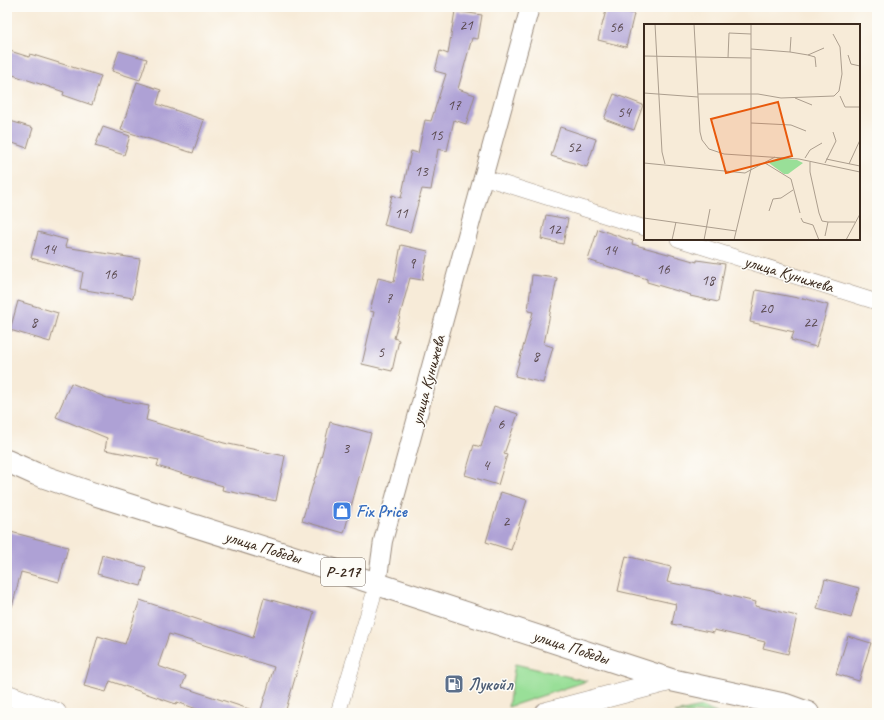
<svg xmlns="http://www.w3.org/2000/svg" width="884" height="720" viewBox="0 0 884 720" font-family="Caveat,sans-serif">
  <style>
    .green { fill: #99df98; stroke: #6a845b }
    .building { fill: #aea1d5 }
    .lines { fill: none; stroke-linecap: round; stroke-linejoin: round }
    .minor-casing { stroke: #998a7b; stroke-width: 16 }
    .tertiary-casing { stroke: #998a7b; stroke-width: 20 }
    .secondary-casing { stroke: #998a7b; stroke-width: 22 }
    .trunk-casing { stroke: #998a7b; stroke-width: 24 }
    .minor { stroke: #fff; stroke-width: 15 }
    .tertiary { stroke: #fff; stroke-width: 18 }
    .secondary { stroke: #fff; stroke-width: 21 }
    .trunk { stroke: #fff; stroke-width: 22 }
    .labels { text-anchor: middle; dominant-baseline: central; stroke-width: 3; stroke-linejoin: round; paint-order: stroke }
    .number-label { font-size: 15px; fill: #58484c }
    .shield { fill: #fdfcf7; stroke: #75695f; stroke-width: 1 }
    .shield-label { font-size: 16px; font-weight: bold; fill: #3b2a1e }
    .street-label { font-size: 17px; fill: #3b2a1e; stroke: #fdfcf7 }
    .shop-label { font-size: 17px; font-weight: bold; fill: #366cbe; stroke: #fdfcf7; text-anchor: start }
    .service-label { font-size: 17px; font-weight: bold; fill: #4e5e75; stroke: #fdfcf7; text-anchor: start }
    .inset-road { fill: none; stroke: #ac9e8e; stroke-width: 1 }
    .view { fill: #e8590c; fill-opacity: 0.15; stroke: #e8590c; stroke-width: 2 }
    .inset-edge { fill: none; stroke: #3b2a1e; stroke-width: 2 }
  </style>
  <rect width="100%" height="100%" fill="#fdfcf7"/>
  <filter id="ink" filterUnits="userSpaceOnUse"><feTurbulence type="fractalNoise" baseFrequency=".025" numOctaves="2"/><feDisplacementMap in="SourceGraphic" scale="8" xChannelSelector="R" yChannelSelector="G"/><feConvolveMatrix kernelMatrix="1 2 1 2 8 2 1 2 1" color-interpolation-filters="sRGB"/></filter>
  <filter id="wash" filterUnits="userSpaceOnUse"><feTurbulence type="fractalNoise" baseFrequency=".012" numOctaves="4" result="noise"/><feDisplacementMap in="SourceGraphic" scale="16" xChannelSelector="R" yChannelSelector="G"/><feGaussianBlur stdDeviation="0.9" result="paint"/><feColorMatrix in="noise" values="0 0 0 0 0 0 0 0 0 0 0 0 0 0 0 0 0 1.4 0 .05"/><feComposite in="paint" operator="in"/></filter>
  <g filter="url(#wash)">
    <rect width="100%" height="100%" fill="#f7ebd8"/>
    <path class="green" d="M515,664L587,681L508,707Z
      M701,707L717,713H675Z"/>
    <g id="blocks">
      <path class="building" d="M607,7L634,14L626,47L598,40Z
        M455,11L482,15L478,39L472,38L458,89L475,95L466,124L454,120L447,151L438,149L431,190L422,189L410,232L384,225L392,195L401,198L411,151L418,153L425,120L431,121L446,74L435,71L440,51L448,54Z
        M7,50L29,57L30,54L101,76L92,105L63,95L64,92L7,73Z
        M119,51L147,59L140,80L112,71Z
        M137,82L161,90L157,104L204,120L193,153L121,130Z
        M614,94L643,105L634,130L604,119Z
        M7,120L33,128L27,148L7,141Z
        M103,127L130,136L124,155L95,146Z
        M560,127L596,139L587,167L551,156Z
        M546,215L568,219L563,244L541,239Z
        M598,229L633,241L632,244L697,262V260L725,264L718,302L690,296L691,295L647,282V279L588,260Z
        M38,232L67,240L65,247L140,259L133,298L80,289L83,272L31,258Z
        M401,245L428,251L422,280L410,278L394,338L399,340L392,371L362,364L374,312L370,311L378,278L394,282Z
        M532,275L557,278L544,344L553,347L543,383L515,376L533,312L528,311Z
        M756,290L803,299V298L828,305L816,347L791,340L794,332L750,322Z
        M18,301L58,313L50,342L10,330Z
        M71,383L107,398L149,406L146,420L224,443L285,456L276,501L222,490L223,486L157,466L159,460L105,450L107,438L56,417Z
        M494,406L518,414L504,454L507,455L498,485L465,475L474,445L481,447Z
        M330,422L371,433L344,533L302,521L315,477H316Z
        M501,492L527,500L511,550L486,542Z
        M7,531L68,547L59,582L21,572L12,607L7,606Z
        M102,555L146,567L141,586L97,574Z
        M626,556L671,567L667,582L722,593V594L756,602L755,606L797,616L788,654L763,648L765,642L714,630V633L672,624L676,604L618,591Z
        M825,579L859,588L851,618L817,609Z
        M264,598L314,612L285,713H260L274,667L169,634L158,666L186,676L182,687L252,710L251,713H208L177,702L176,704L110,681L106,692L84,686L98,636L125,644L140,600L253,638Z
        M848,636L871,643L859,681L836,674Z"/>
    </g>
  </g>
  <g filter="url(#ink)">
    <use href="#blocks" fill-opacity="0" stroke="#998a7b" stroke-width="1"/>
    <g class="lines">
      <defs>
        <path id="minor" d="M483,177L645,228
          M678,239L877,302
          M338,713L377,584"/>
        <path id="tertiary" d="M377,584L383,541L530,7"/>
        <path id="secondary" d="M7,695L56,713
          M545,713L671,680"/>
        <path id="trunk" d="M7,461L36,474L94,494L328,568L671,680L786,705L808,713"/>
      </defs>
      <use href="#minor" class="minor-casing"/>
      <use href="#tertiary" class="tertiary-casing"/>
      <use href="#secondary" class="secondary-casing"/>
      <use href="#trunk" class="trunk-casing"/>
      <use href="#minor" class="minor"/>
      <use href="#tertiary" class="tertiary"/>
      <use href="#secondary" class="secondary"/>
      <use href="#trunk" class="trunk"/>
    </g>
  </g>
  <defs>
    <symbol id="shop-square" viewBox="-11 -11 22 22"><rect x="-9" y="-9" width="18" height="18" rx="4" fill="#3f7fe0" stroke="#fdfcf7"/><path d="M-5-2.5h2.3a2.7 3.5 0 0 1 5.4 0H5L5.5 6h-11ZM-1.5-2.5h3a1.5 2.3 0 0 0-3 0Z" fill="#fff"/></symbol>
    <symbol id="fuel-square" viewBox="-11 -11 22 22"><rect x="-9" y="-9" width="18" height="18" rx="4" fill="#5c6f8a" stroke="#fdfcf7"/><path d="M-5.5-6h7V0h2V4h1.3V-2.5L3-4.5l.8-.8L6-3V5H2.5V1h-1V6h-7ZM-4.2-4.7v3.2H.2V-4.7Z" fill="#fff"/></symbol>
  </defs>
  <g fill-rule="evenodd">
    <use href="#shop-square" x="331" y="500" width="22" height="22"/>
    <use href="#fuel-square" x="443" y="673" width="22" height="22"/>
  </g>
  <g class="labels">
    <g class="number-label">
      <text x="466" y="25">21</text>
      <text x="616" y="27">56</text>
      <text x="454" y="105">17</text>
      <text x="624" y="112">54</text>
      <text x="436" y="135">15</text>
      <text x="574" y="147">52</text>
      <text x="421" y="171">13</text>
      <text x="401" y="213">11</text>
      <text x="554" y="229">12</text>
      <text x="49" y="249">14</text>
      <text x="610" y="250">14</text>
      <text x="412" y="263">9</text>
      <text x="663" y="269">16</text>
      <text x="110" y="274">16</text>
      <text x="708" y="280">18</text>
      <text x="389" y="298">7</text>
      <text x="766" y="308">20</text>
      <text x="34" y="322">8</text>
      <text x="810" y="322">22</text>
      <text x="381" y="352">5</text>
      <text x="536" y="356">8</text>
      <text x="501" y="424">6</text>
      <text x="346" y="448">3</text>
      <text x="486" y="465">4</text>
      <text x="506" y="521">2</text>
    </g>
    <rect class="shield" x="321" y="558" width="44" height="28" rx="3"/>
    <g class="shield-label">
      <text x="343" y="572">Р-217</text>
    </g>
    <g class="street-label">
      <text transform="translate(789 274) rotate(17)">улица Кунижева</text>
      <text transform="translate(428 380) rotate(-75)">улица Кунижева</text>
      <text transform="translate(263 547) rotate(17)">улица Победы</text>
      <text transform="translate(571 647) rotate(18)">улица Победы</text>
    </g>
    <g class="shop-label">
      <text x="356" y="511">Fix Price</text>
    </g>
    <g class="service-label">
      <text x="468" y="684">Лукойл</text>
    </g>
  </g>
  <g transform="translate(644 24)">
    <rect width="216" height="216" fill="#f7ebd8"/>
    <path d="M134,134L153,136L159,139L144,150H140L125,139Z" fill="#99df98"/>
    <path class="inset-road" d="M11,0L18,128L21,140M50,0L56,108L58,116L65,125L80,130L155,135L216,148M107,25L146,28L147,13M146,28L164,31L180,24M164,31L171,33L172,43M204,31L207,40L216,42M0,32L107,34M84,34L85,9L107,10M0,69L54,73M54,70H114L137,74L190,72L195,67L198,50L196,23L189,10M196,72L201,83H216M151,74L168,81M107,99L147,101L162,107M161,134L166,126L178,119M182,135L216,142M166,138V148L175,189L178,197L184,198L181,212M0,139L101,149L131,133M121,139L147,155L156,189M181,139L192,117L189,108M205,140L216,116M125,187L129,175L137,174L149,166M0,194L92,207M157,194L159,198L169,201L175,216M184,198H211M28,216L32,198M60,216L66,185M90,216L107,145V0M202,216L216,190"/>
    <path class="view" d="M134,78L148,132L82,149L67,95Z"/>
    <rect width="216" height="216" class="inset-edge"/>
  </g>
  <rect width="884" height="720" fill="none" stroke="#fdfcf7" stroke-width="24"/>
</svg>
